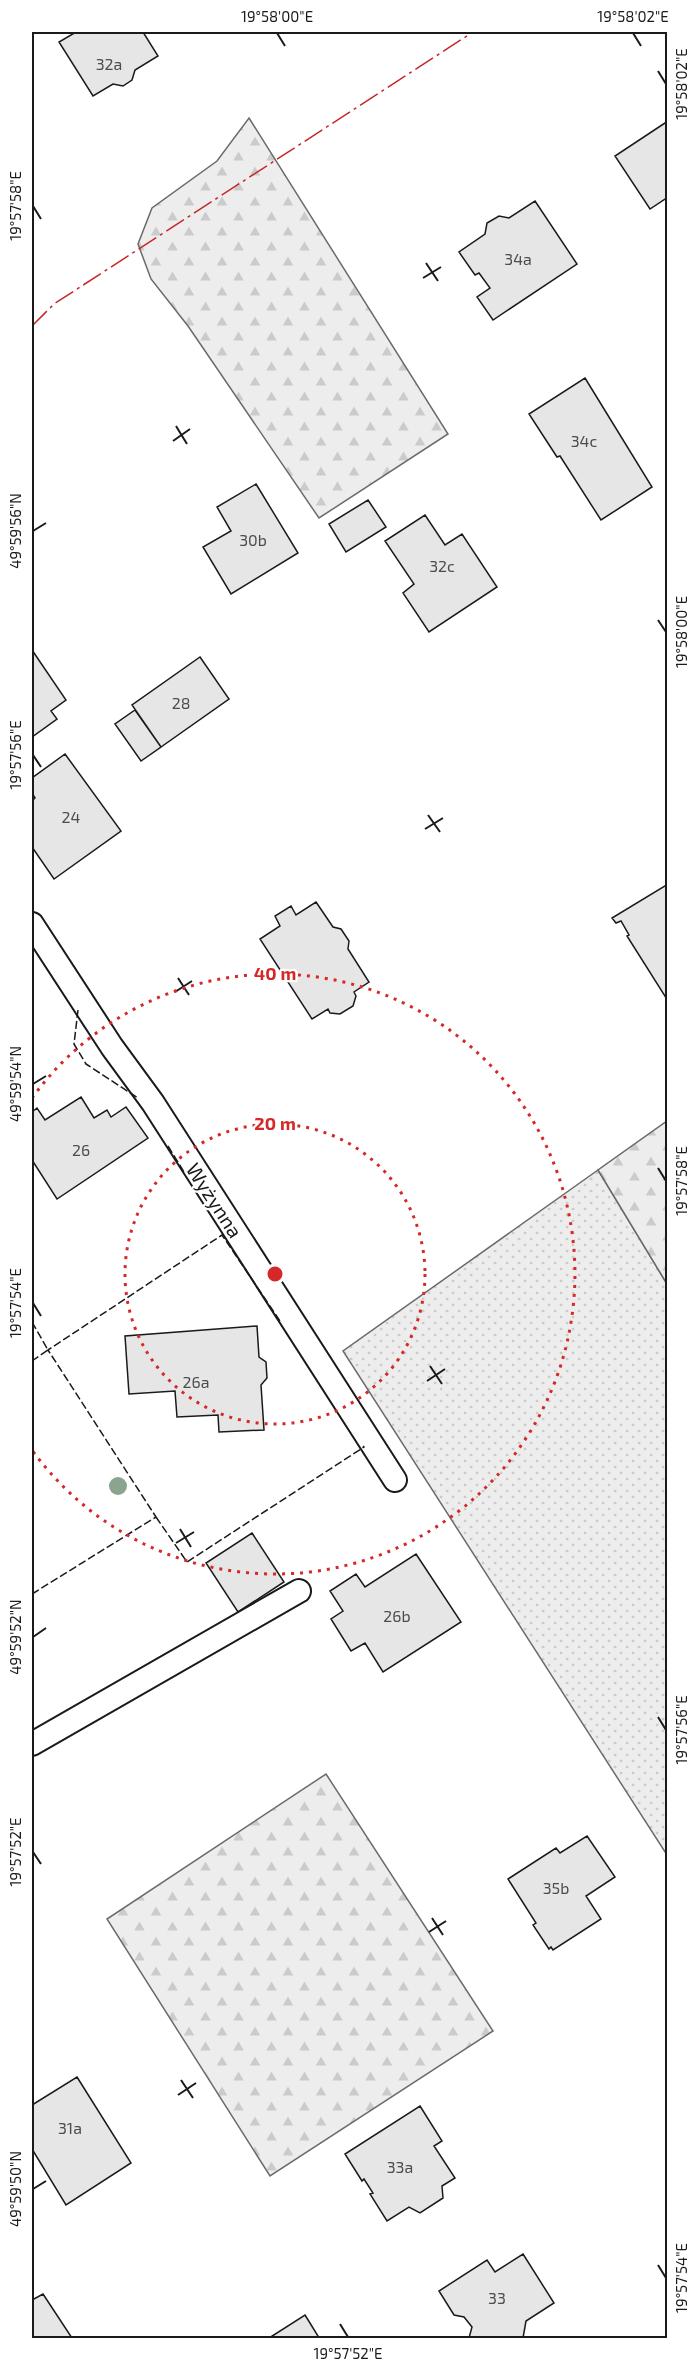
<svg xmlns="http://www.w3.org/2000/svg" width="699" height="2370" viewBox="0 0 699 2370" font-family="'Exo 2',sans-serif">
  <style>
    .grass { fill: url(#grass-dots); stroke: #6a6a6a; stroke-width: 1.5 }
    .forest { fill: url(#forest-firs); stroke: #6a6a6a; stroke-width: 1.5 }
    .building { fill: #e6e6e6; stroke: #1a1a1a; stroke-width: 1.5 }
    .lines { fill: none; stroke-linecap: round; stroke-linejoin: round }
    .service-casing { stroke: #1a1a1a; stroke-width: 26 }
    .service { stroke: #fff; stroke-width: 22 }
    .fence { stroke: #1a1a1a; stroke-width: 1.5; stroke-dasharray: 8 3; stroke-linecap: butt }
    .power { stroke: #c62828; stroke-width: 1.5; stroke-dasharray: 21 4.5 3 4.5; stroke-linecap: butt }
    .tree { fill: #8aa48f }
    .ticks { fill: none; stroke: #1a1a1a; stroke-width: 2 }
    .ring { fill: none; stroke: #d62828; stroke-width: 3; stroke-dasharray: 3 6 }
    .labels { text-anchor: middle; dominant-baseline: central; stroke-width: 4.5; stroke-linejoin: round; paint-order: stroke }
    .number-label { font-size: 16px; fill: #4d4d4d }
    .street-label { font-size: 20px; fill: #1a1a1a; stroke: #fff }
    .centre { fill: #d62828; stroke: #fff; stroke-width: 3 }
    .ring-label { font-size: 18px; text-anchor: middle; font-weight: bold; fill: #d62828; stroke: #fff; stroke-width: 4.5; stroke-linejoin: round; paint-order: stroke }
    .neatline { fill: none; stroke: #1a1a1a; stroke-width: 2 }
    .ticks-label { font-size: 15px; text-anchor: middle; fill: #1a1a1a }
  </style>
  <defs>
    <pattern id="grass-dots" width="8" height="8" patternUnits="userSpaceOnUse" patternTransform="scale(1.5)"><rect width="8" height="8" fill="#ededed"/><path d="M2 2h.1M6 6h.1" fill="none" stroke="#cbcbcb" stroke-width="1.8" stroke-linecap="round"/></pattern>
    <pattern id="forest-firs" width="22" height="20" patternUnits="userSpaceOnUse" patternTransform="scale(1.5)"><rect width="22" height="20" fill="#ededed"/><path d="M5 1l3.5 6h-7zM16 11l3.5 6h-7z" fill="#cbcbcb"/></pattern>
  </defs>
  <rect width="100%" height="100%" fill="#fff"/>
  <path class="grass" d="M598,1170L667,1284V1855L343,1351Z"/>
  <path class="forest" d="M249,118L448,434L319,518L188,326L151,279L138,244L152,208L217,161Z
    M667,1121V1284L598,1170Z
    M326,1774L493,2031L270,2176L107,1919Z"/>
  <path class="building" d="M76,32H143L158,56L135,70L132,80L123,86L113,84L93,96L59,42Z
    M668,121V197L650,209L615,156Z
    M535,201L577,264L493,320L477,297L490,288L479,273L475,275L459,252L485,234L487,223L499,216L509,218Z
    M585,378L652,487L601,520L560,456L557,457L529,414Z
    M256,484L298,553L231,594L203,547L231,531L217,507Z
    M368,500L386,527L346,552L329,524Z
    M425,515L445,545L462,534L497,587L429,632L403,593L414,584L385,541Z
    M32,650L66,700L51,711L57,719L32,737Z
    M200,657L229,699L161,747L132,705Z
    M135,710L161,747L141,761L115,724Z
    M65,754L121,831L54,879L32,847V801L35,798L32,793V778Z
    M668,884V1001L627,936L629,935L621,921L616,923L612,918Z
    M316,902L333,927L341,929L349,941L348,949L369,982L354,992L356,996L353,1006L340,1014L330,1013L328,1009L312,1019L260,939L280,926L275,916L291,906L296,915Z
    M81,1097L94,1118L107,1110L111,1117L126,1107L148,1138L57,1199L32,1160V1112L37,1108L45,1120Z
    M257,1326L259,1357L266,1362L267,1378L261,1385L264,1430L219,1432L218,1415L177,1417L175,1391L129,1394L125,1336Z
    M252,1533L284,1582L238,1612L206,1563Z
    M416,1554L461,1622L383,1672L365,1643L351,1651L331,1619L343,1611L330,1591L356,1574L365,1587Z
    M587,1836L615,1877L586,1896L601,1919L553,1950L551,1947L549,1949L533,1925L536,1923L508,1879L556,1848L560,1853Z
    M77,2077L131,2163L66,2205L32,2149V2105Z
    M420,2106L442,2141L434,2146L455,2178L442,2186L443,2198L420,2213L409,2207L387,2221L370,2194L373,2193L364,2179L362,2181L345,2154Z
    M523,2254L554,2303L526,2321L523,2338H469L472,2327L464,2317L454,2315L439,2291L487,2260L495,2272Z
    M43,2294L72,2338H32V2300Z
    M305,2315L318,2336L315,2338H269Z"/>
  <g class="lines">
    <defs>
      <path id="service" d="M32,924L112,1047L153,1103L395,1480
        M32,1744L299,1591"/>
    </defs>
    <use href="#service" class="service-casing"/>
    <use href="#service" class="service"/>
    <path class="fence" d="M78,1010L74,1044L86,1064L138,1098
      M168,1146L184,1172
      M32,1322L48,1350L32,1361
      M156,1517L187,1562L364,1447L363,1446
      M32,1594L156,1517L48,1350L222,1235L280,1321"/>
    <path class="power" d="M32,326L54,304L473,32"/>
  </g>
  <circle class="tree" cx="118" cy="1486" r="9"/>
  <path class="ticks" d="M277,33L285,46M633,33L641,46M658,71L666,84M33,206L41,219M426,263L438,281M423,278L441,267M176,426L187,444M173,441L190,429M33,531L46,523M658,620L666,632M33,755L41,767M428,815L440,832M425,829L443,818M178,978L189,995M175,992L192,981M33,1084L46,1076M658,1168L666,1181M33,1303L41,1316M430,1366L442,1384M427,1381L445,1369M180,1529L191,1547M176,1543L194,1532M33,1637L46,1628M658,1717L666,1730M33,1852L41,1864M432,1918L443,1935M429,1932L446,1921M181,2080L193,2098M178,2095L196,2083M33,2189L46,2181M658,2265L666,2278M340,2324L348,2337"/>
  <g class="ring">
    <circle cx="275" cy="1274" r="150"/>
    <path d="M32 1098A300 300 0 1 1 32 1450"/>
  </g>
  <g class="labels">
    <g class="number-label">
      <text x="109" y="63">32a</text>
      <text x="518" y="258">34a</text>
      <text x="584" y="440">34c</text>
      <text x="253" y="539">30b</text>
      <text x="442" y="565">32c</text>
      <text x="181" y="702">28</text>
      <text x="71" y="816">24</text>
      <text x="81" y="1149">26</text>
      <text x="196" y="1381">26a</text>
      <text x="397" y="1615">26b</text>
      <text x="556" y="1887">35b</text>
      <text x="70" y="2127">31a</text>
      <text x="400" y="2166">33a</text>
      <text x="497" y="2297">33</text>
    </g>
    <g class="street-label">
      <text transform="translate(215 1200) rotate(57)">Wyżynna</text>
    </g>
  </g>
  <circle cx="275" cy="1274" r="9" class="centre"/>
  <g class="ring-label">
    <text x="275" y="980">40 m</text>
    <text x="275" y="1130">20 m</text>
  </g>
  <rect width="699" height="2370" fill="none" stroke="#ffffff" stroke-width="66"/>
  <rect x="33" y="33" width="633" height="2304" class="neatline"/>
  <g class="ticks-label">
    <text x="277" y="22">19°58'00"E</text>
    <text x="633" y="22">19°58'02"E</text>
    <text transform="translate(682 84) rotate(-90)" y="5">19°58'02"E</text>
    <text transform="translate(16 206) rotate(-90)" y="5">19°57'58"E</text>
    <text transform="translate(16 531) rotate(-90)" y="5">49°59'56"N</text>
    <text transform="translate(682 632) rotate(-90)" y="5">19°58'00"E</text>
    <text transform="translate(16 755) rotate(-90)" y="5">19°57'56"E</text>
    <text transform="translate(16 1084) rotate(-90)" y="5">49°59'54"N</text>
    <text transform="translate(682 1181) rotate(-90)" y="5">19°57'58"E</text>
    <text transform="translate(16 1303) rotate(-90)" y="5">19°57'54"E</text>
    <text transform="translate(16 1637) rotate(-90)" y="5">49°59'52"N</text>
    <text transform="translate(682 1730) rotate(-90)" y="5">19°57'56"E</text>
    <text transform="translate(16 1852) rotate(-90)" y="5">19°57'52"E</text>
    <text transform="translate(16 2189) rotate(-90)" y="5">49°59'50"N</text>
    <text transform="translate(682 2278) rotate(-90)" y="5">19°57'54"E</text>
    <text x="348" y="2359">19°57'52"E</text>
  </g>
</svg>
